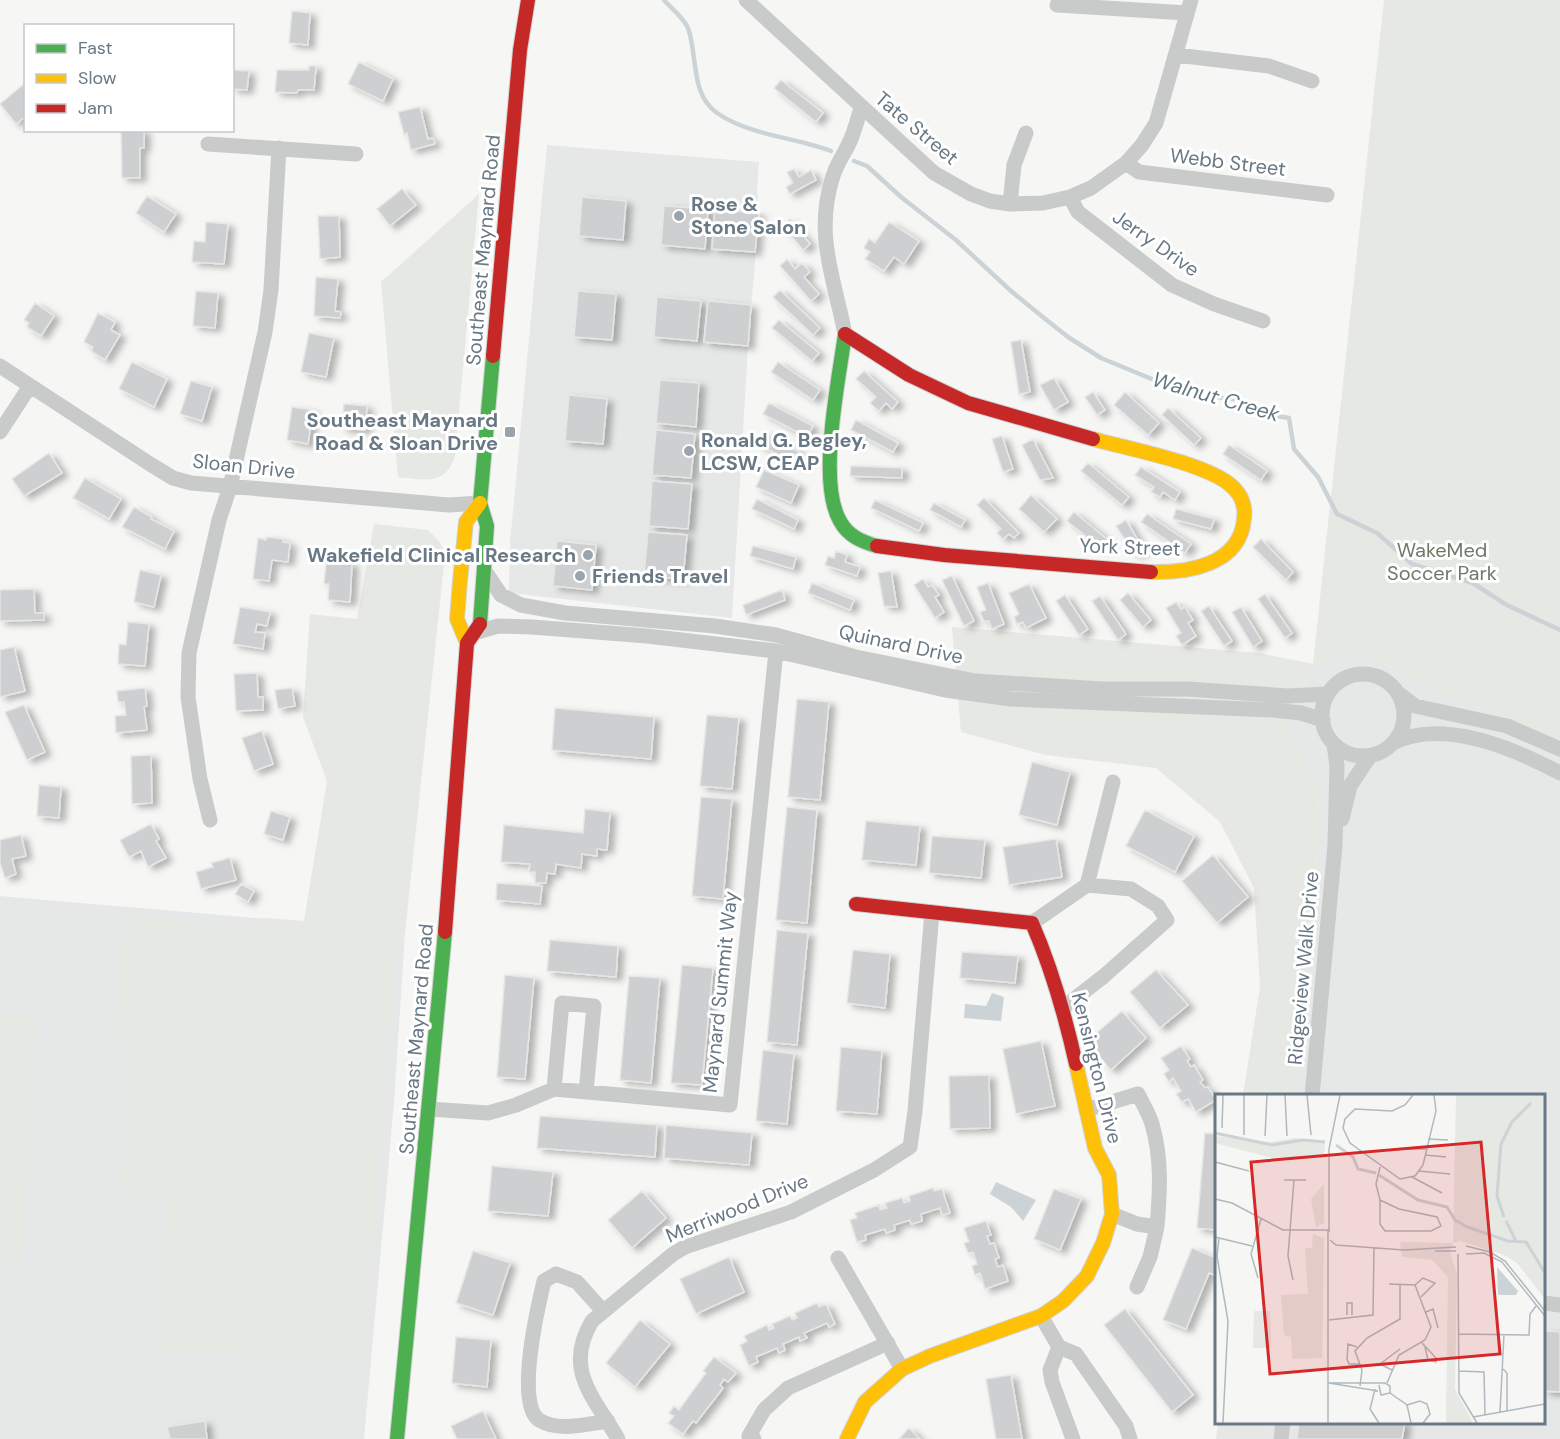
<svg xmlns="http://www.w3.org/2000/svg" width="1560" height="1439" viewBox="0 0 1560 1439" font-family="'DM Sans',sans-serif">
  <style>
    .built { fill: #e6e8e8 }
    .green { fill: #e5e8e3 }
    .water { fill: #ccd3d6 }
    .lines { fill: none; stroke-linecap: round; stroke-linejoin: round }
    .stream { stroke: #ccd3d6; stroke-width: 4.5 }
    .building { fill: #cdcfd0; stroke: #e6e6e5; stroke-width: 1.5; filter: url(#shadow) }
    .fast-casing { stroke: #d2d3d3; stroke-width: 16 }
    .slow-casing { stroke: #d2d3d3; stroke-width: 16 }
    .jam-casing { stroke: #d2d3d3; stroke-width: 16 }
    .street { stroke: #c9caca; stroke-width: 15 }
    .fast { stroke: #4caf50; stroke-width: 14 }
    .slow { stroke: #ffc107; stroke-width: 14 }
    .jam { stroke: #c62828; stroke-width: 14 }
    .poi-dot { fill: #9aa4ac; stroke: #fff; stroke-width: 2 }
    .labels { text-anchor: middle; dominant-baseline: central; stroke-width: 6; stroke-linejoin: round; paint-order: stroke }
    .street-label { font-size: 20px; fill: #687884; stroke: #fff }
    .poi-label { font-size: 20px; font-weight: bold; fill: #687884; stroke: #fff; text-anchor: start }
    .park-label { font-size: 20px; fill: #6b7b66; stroke: #fff }
    .water-label { font-size: 21px; font-style: italic; fill: #63787f; stroke: #fff }
    .inset-river { fill: none; stroke: #ccd3d6; stroke-width: 3 }
    .inset-road { fill: none; stroke: #b0b9be; stroke-width: 1.5 }
    .view { fill: #d62828; fill-opacity: 0.15; stroke: #d62828; stroke-width: 3 }
    .inset-edge { fill: none; stroke: #687884; stroke-width: 3 }
  </style>
  <defs>
    <filter id="shadow"><feDropShadow dx="6" dy="3.5" stdDeviation="3" flood-color="#0004"/></filter>
  </defs>
  <rect width="100%" height="100%" fill="#f6f6f5"/>
  <path class="built" d="M547,145L759,162L757,190L759,213L748,346L732,618L509,593L510,543Z
    M1361,653L1464,702L1560,741V1439H1266L1267,1423L1544,1422V1096L1295,1095L1316,874L1319,792L1287,723L1313,665Z
    M0,896L304,922L405,933L394,1103L364,1439H0Z"/>
  <path class="green" d="M1384,0H1560V741L1464,702L1361,653L1313,665L1287,723L1319,792L1316,874L1295,1095H1243L1260,987L1254,888L1220,822L1156,768L1046,755L961,732L952,627L1259,653L1313,664Z
    M479,194L455,456C445,487 423,479 398,477L381,282Z
    M374,524L428,530L440,542L445,555L405,933L398,932L387,1040L364,1364L156,1349L167,1199L133,1197L121,1182L132,1045L114,1043L124,915L266,932V918L304,921L327,781L303,717L310,614L357,619Z
    M0,1013L38,1017L21,1263L0,1261Z
    M1218,1423H1267L1266,1439H1216Z"/>
  <path class="water" d="M992,993L1004,997L1001,1021L964,1018L965,1004L986,1006Z
    M996,1182L1036,1200L1023,1221L1011,1207L990,1194Z"/>
  <g class="lines">
    <path class="stream" d="M664,0C671,8 684,18 688,28C698,56 690,94 717,113C751,136 794,137 831,151
      M854,161L867,166L901,197L956,240L1011,291L1044,318L1068,337L1101,358L1176,389L1223,398L1240,400L1270,415L1289,418L1294,449L1318,477L1337,514L1377,533L1412,564L1473,583L1505,604L1560,630"/>
  </g>
  <path class="building" d="M292,11L310,13L308,45L289,43Z
    M359,62L393,79L383,101L348,84Z
    M309,66H316L314,90H298L297,93L275,92L277,70H309Z
    M232,70L249,71L247,90L232,89Z
    M781,80L823,113L816,122L774,88Z
    M24,84L26,116L16,124L0,104Z
    M420,107L428,139L433,138L435,144L411,150L407,133L404,134L398,112Z
    M121,130H144V148H140V178H122Z
    M794,169L799,177L811,170L816,180L790,194L786,187L793,183L787,172Z
    M402,189L416,205L390,226L377,209Z
    M147,196L176,214L164,232L136,213Z
    M582,197L626,201L623,240L579,236Z
    M664,206L708,209L705,249L661,245Z
    M715,209L759,213L755,252L712,249Z
    M318,216H339L340,257L320,259Z
    M790,219L810,244L803,250L782,225Z
    M206,222L228,224L224,264L192,262L194,241L205,242Z
    M889,222L919,241L904,264L894,257L884,271L865,259L870,252L864,248L869,239L875,243Z
    M787,259L795,269L802,263L810,272L804,277L819,294L811,301L780,266Z
    M316,277L338,279L335,311L341,312L340,318L314,316Z
    M780,290L820,328L813,335L773,297Z
    M196,291L218,293L215,328L193,326Z
    M578,291L616,294L612,340L574,337Z
    M657,297L701,301L697,341L654,337Z
    M708,301L751,305L748,346L704,342Z
    M35,303L54,316L41,336L27,327L29,323L24,320Z
    M98,313L115,322L111,330L120,335L105,360L91,351L93,347L84,342Z
    M779,320L819,353L812,361L772,328Z
    M309,333L334,338L326,377L301,372Z
    M1021,340L1030,392L1019,394L1011,342Z
    M132,362L167,379L154,407L119,389Z
    M778,362L820,390L813,400L771,372Z
    M864,371L898,402L892,409L886,403L879,411L870,403L876,397L856,379Z
    M1054,378L1068,402L1054,410L1040,385Z
    M660,380L699,383L696,427L656,423Z
    M191,381L212,387L202,421L180,414Z
    M1093,392L1105,410L1097,415L1085,397Z
    M1125,392L1159,423L1148,435L1114,405Z
    M569,395L607,399L603,444L565,441Z
    M769,403L813,426L807,437L763,414Z
    M344,404L367,406L365,430L342,428Z
    M292,407L313,410L308,444L287,440Z
    M1168,408L1201,438L1194,445L1162,415Z
    M856,420L898,443L893,452L851,430Z
    M656,430L695,434L691,478L652,475Z
    M764,432L801,453L795,464L758,444Z
    M1002,436L1013,469L1003,472L992,439Z
    M1033,439L1053,478L1040,480L1022,445Z
    M1229,445L1267,471L1261,480L1223,454Z
    M49,453L62,473L24,496L12,479Z
    M1088,463L1129,497L1122,505L1081,471Z
    M851,466L902,468V478L850,476Z
    M1141,467L1180,492L1175,500L1163,492L1160,497L1151,492L1154,487L1135,475Z
    M764,470L799,485L791,503L756,487Z
    M85,478L121,499L109,519L73,498Z
    M652,481L692,484L688,529L649,526Z
    M1031,495L1057,519L1044,532L1019,509Z
    M984,498L1019,533L1014,538L1009,534L1003,539L997,533L1001,529L977,505Z
    M757,499L798,520L794,529L752,509Z
    M875,500L923,523L919,531L871,508Z
    M934,503L965,520L961,527L930,510Z
    M134,507L152,517L151,519L174,531L165,549L122,527Z
    M1176,509L1214,519L1211,529L1173,519Z
    M1074,512L1109,541L1102,549L1067,521Z
    M1147,514L1191,544L1185,553L1141,522Z
    M1126,520L1144,550L1135,555L1116,526Z
    M648,532L687,535L683,579L644,576Z
    M267,537L283,539V542L290,543L288,562L272,560L269,581L253,579L258,538L266,540Z
    M1261,539L1293,572L1286,580L1253,547Z
    M557,541L596,545L592,590L553,586Z
    M753,546L796,557L793,569L750,556Z
    M836,551L847,555L845,562L860,567L857,576L825,565L828,556L834,558Z
    M327,556L340,558V561L352,563L350,602L328,600L329,584H324Z
    M140,570L161,575L154,607L134,602Z
    M891,571L897,607L884,606L878,573Z
    M952,576L974,621L964,626L942,580Z
    M923,579L928,587L932,585L939,595L935,597L944,612L935,618L914,585Z
    M812,583L854,600L850,610L808,593Z
    M988,583L1004,624L992,629L989,621H984L980,612L986,610L977,587Z
    M1029,584L1046,618L1026,628L1023,622L1017,624L1014,617L1019,614L1009,593Z
    M34,589L35,613H44V620L0,621V590Z
    M782,590L785,600L746,615L743,605Z
    M1128,593L1151,620L1143,627L1120,600Z
    M1265,594L1292,633L1285,638L1258,599Z
    M1065,595L1088,629L1079,635L1056,601Z
    M1100,596L1126,634L1118,640L1092,601Z
    M1176,602L1181,609L1185,607L1193,620L1188,623L1196,636L1182,645L1176,636L1181,633L1166,608Z
    M1209,606L1232,641L1224,646L1201,611Z
    M240,607L270,612L267,626L257,624L255,632L265,633L263,649L233,644Z
    M1241,607L1262,641L1253,647L1232,612Z
    M128,622L149,624L145,666L118,664L119,644L126,645Z
    M14,647L25,691L0,697V650Z
    M257,673L258,697H263V710L236,711L234,674Z
    M145,688L147,706L144,707L147,730L116,733L115,716L126,715L124,702H118L117,691Z
    M292,688L295,706L278,709L275,690Z
    M797,699L829,702L820,800L788,797Z
    M24,705L45,752L27,760L5,712Z
    M555,708L654,717L651,759L552,750Z
    M707,715L739,718L732,789L700,786Z
    M262,731L273,764L254,771L242,738Z
    M151,755L152,803L132,804L131,756Z
    M1032,762L1070,772L1057,825L1019,815Z
    M39,785L61,787L59,818L37,816Z
    M701,797L732,799L723,899L692,896Z
    M787,807L817,810L807,923L776,920Z
    M585,809L610,812L607,850L597,849V856L582,854L581,868L556,864L555,874L547,873L546,883H535V872H529L530,864L501,862L504,825L583,833Z
    M1145,810L1194,836L1175,872L1126,846Z
    M271,811L290,817L283,840L264,834Z
    M866,821L920,826L916,865L862,860Z
    M151,824L159,839L156,841L166,858L148,867L141,851L129,857L120,840Z
    M21,835L26,856L12,859L16,874L5,878L0,863V840Z
    M932,836L985,840L981,878L929,873Z
    M1056,839L1062,877L1009,885L1003,847Z
    M1213,855L1248,897L1217,923L1182,881Z
    M230,858L236,880L201,889L196,872L213,867L211,863Z
    M497,883L542,886L540,904L496,900Z
    M241,884L254,891L248,902L235,894Z
    M777,930L808,933L797,1045L767,1042Z
    M550,940L618,946L616,977L547,971Z
    M853,950L890,954L885,1008L847,1003Z
    M962,952L1018,956L1015,983L960,978Z
    M682,965L713,968L702,1085L671,1083Z
    M1156,970L1188,1005L1160,1028L1130,992Z
    M505,975L534,978L525,1079L497,1077Z
    M629,976L660,978L651,1083L620,1080Z
    M1122,1011L1146,1038L1111,1070L1086,1042Z
    M1041,1041L1055,1106L1016,1114L1003,1049Z
    M1181,1046L1190,1059L1187,1061L1191,1067L1194,1065L1203,1080L1200,1082L1205,1088L1208,1087L1216,1100L1196,1112L1188,1099L1182,1102L1176,1094L1181,1091L1173,1078L1169,1082L1164,1074L1169,1070L1161,1058Z
    M841,1047L882,1051L877,1114L836,1111Z
    M763,1050L794,1054L787,1124L756,1121Z
    M989,1075L990,1128L950,1129L949,1076Z
    M540,1116L657,1125L655,1157L537,1148Z
    M666,1125L752,1133L749,1165L664,1158Z
    M1205,1133L1216,1134V1230L1197,1228Z
    M492,1166L553,1172L548,1216L488,1211Z
    M933,1188L934,1191L942,1189L950,1213L942,1215L940,1208L921,1214L922,1221L911,1224L910,1220L894,1225L895,1230L886,1233L885,1229L865,1235L866,1240L857,1242L850,1220L857,1218L855,1213L879,1205L880,1210L887,1208L885,1203L902,1198L904,1203L910,1201L909,1196Z
    M1054,1189L1081,1199L1060,1250L1034,1239Z
    M642,1191L666,1218L632,1248L608,1220Z
    M986,1221L991,1235L987,1236L990,1244L994,1243L999,1258L995,1259L998,1267L1003,1265L1008,1281L985,1289L980,1273L975,1275L972,1266L977,1264L973,1252L968,1253L964,1243L969,1242L964,1228Z
    M1192,1248L1216,1258V1271L1215,1275L1209,1273L1186,1329L1163,1320Z
    M473,1251L510,1263L493,1315L456,1303Z
    M729,1257L744,1292L696,1314L680,1279Z
    M817,1303L819,1307L826,1304L835,1324L829,1327L827,1323L804,1333L807,1338L800,1341L799,1337L783,1344L785,1350L779,1353L777,1348L756,1357L758,1362L749,1366L740,1345L747,1341L744,1336L767,1325L769,1330L774,1328L772,1324L790,1316L792,1320L797,1318L795,1313Z
    M1125,1309L1193,1395L1172,1412L1104,1325Z
    M640,1320L670,1344L635,1387L606,1363Z
    M1544,1331L1560,1332V1392L1544,1391Z
    M456,1337L491,1340L487,1387L452,1383Z
    M714,1357L736,1373L728,1382L724,1379L720,1385L723,1388L696,1423L693,1421L683,1434L668,1423L674,1416L669,1413L674,1406L679,1410L706,1373L703,1371Z
    M1011,1375L1022,1439H996L986,1379Z
    M483,1411L496,1439H457L451,1426Z
    M205,1421L207,1439H170L167,1427Z
    M1299,1422H1405L1402,1439H1297Z
    M909,1428L920,1439H899Z"/>
  <g class="lines">
    <defs>
      <path id="fast" d="M845,334C839,379 817,482 840,521C848,536 862,542 877,546
        M480,624L487,526L480,503L493,356
        M397,1439L445,932"/>
      <path id="slow" d="M1093,439C1129,449 1199,462 1228,483C1240,492 1246,504 1244,519C1240,565 1188,573 1151,572
        M467,643L457,619L460,581L466,522L480,503
        M847,1439L865,1402L902,1369L930,1356L1041,1316L1063,1301L1087,1276L1103,1243L1112,1214L1109,1175L1095,1148L1076,1064"/>
      <path id="jam" d="M845,334L909,375L968,403L1093,439
        M493,356L520,50L528,0
        M877,546L944,555L1151,572
        M856,904L1032,923C1052,969 1065,1015 1076,1064
        M445,932L467,643L480,624"/>
    </defs>
    <use href="#fast" class="fast-casing"/>
    <use href="#slow" class="slow-casing"/>
    <use href="#jam" class="jam-casing"/>
    <path class="street" d="M746,0L934,173L971,194L990,201L1010,204L1043,203L1070,197L1091,188L1126,163L1142,145L1156,123L1191,0
      M1057,5L1187,13
      M1176,55L1269,66L1312,81
      M208,144L356,154
      M1126,163L1139,172L1327,195
      M1070,197L1078,212L1172,285L1214,304L1263,321
      M1010,204L1014,165L1026,133
      M845,334C834,277 814,235 833,176C837,163 846,151 851,139C855,129 858,118 861,108
      M0,366L150,464L173,478L191,483L449,505L480,503
      M0,432L30,386
      M485,571L501,595L521,605L565,613L715,626L776,635L856,657L975,681L1101,689H1187L1288,696L1328,694
      M474,633L498,626L532,627L647,636L776,651L945,690L1011,699L1274,710L1301,713L1323,720
      M1322 715a41 41 0 1 1 82 0a41 41 0 1 1-82 0Z
      M1398,693L1415,706L1507,726L1560,749
      M1393,743C1443,718 1515,749 1560,773
      M1342,819L1350,786L1370,756
      M210,820L200,779L188,697L189,653L219,520L230,487L265,332L271,290L279,148
      M1087,885L1113,782
      M1032,923L1087,885L1131,889L1158,906L1167,920L1104,976L1063,1008
      M554,1089L562,1003L594,1006L586,1092
      M1312,1096L1335,845L1337,766L1334,744
      M429,1109L488,1113L516,1105L554,1089L730,1105L776,651
      M1086,1110L1138,1094C1143,1104 1149,1114 1152,1124C1162,1158 1160,1192 1157,1227
      M1112,1214L1137,1224L1157,1227L1150,1257L1137,1287
      M838,1258L902,1369
      M1544,1303L1560,1305
      M603,1311L577,1282L556,1274L544,1281C538,1306 515,1404 539,1420C558,1432 588,1424 608,1421
      M1041,1316L1059,1347L1076,1354L1126,1426L1130,1439
      M1059,1347L1050,1370L1052,1382L1073,1439
      M618,1439C594,1397 563,1370 592,1321L673,1254L685,1247L791,1212L874,1170L910,1147L915,1111L932,912
      M754,1439L749,1436L764,1410L788,1388L888,1343
      M1281,1439L1283,1422"/>
    <use href="#fast" class="fast"/>
    <use href="#slow" class="slow"/>
    <use href="#jam" class="jam"/>
  </g>
  <g class="poi-dot">
    <circle cx="679" cy="216" r="6"/>
    <rect x="504" y="426" width="12" height="12" rx="3"/>
    <circle cx="689" cy="451" r="6"/>
    <circle cx="588" cy="555" r="6"/>
    <circle cx="580" cy="576" r="6"/>
  </g>
  <g class="labels">
    <g class="street-label">
      <text transform="translate(917 128) rotate(40)">Tate Street</text>
      <text transform="translate(1228 162) rotate(7)">Webb Street</text>
      <text transform="translate(1156 243) rotate(35)">Jerry Drive</text>
      <text transform="translate(483 250) rotate(-85)">Southeast Maynard Road</text>
      <text transform="translate(244 466) rotate(6)">Sloan Drive</text>
      <text transform="translate(1130 547) rotate(2)">York Street</text>
      <text transform="translate(901 644) rotate(12)">Quinard Drive</text>
      <text transform="translate(1303 968) rotate(-85)">Ridgeview Walk Drive</text>
      <text transform="translate(720 992) rotate(-84)">Maynard Summit Way</text>
      <text transform="translate(416 1039) rotate(-85)">Southeast Maynard Road</text>
      <text transform="translate(1097 1068) rotate(76)">Kensington Drive</text>
      <text transform="translate(737 1208) rotate(-22)">Merriwood Drive</text>
    </g>
    <g class="poi-label">
      <text x="691" y="204">Rose &amp;<tspan x="691" dy="23">Stone Salon</tspan></text>
      <text x="498" y="420" text-anchor="end">Southeast Maynard<tspan x="498" dy="23">Road &amp; Sloan Drive</tspan></text>
      <text x="701" y="440">Ronald G. Begley,<tspan x="701" dy="23">LCSW, CEAP</tspan></text>
      <text x="576" y="555" text-anchor="end">Wakefield Clinical Research</text>
      <text x="592" y="576">Friends Travel</text>
    </g>
    <g class="park-label">
      <text x="1442" y="550">WakeMed<tspan x="1442" dy="23">Soccer Park</tspan></text>
    </g>
    <g class="water-label">
      <text transform="translate(1216 397) rotate(16)">Walnut Creek</text>
    </g>
  </g>
  <g transform="translate(1215 1094)">
    <rect width="330" height="330" fill="#f6f6f5"/>
    <path d="M241,1H330V205L302,169L289,161L245,147L238,149L235,158L242,180L240,295L258,329H231L233,183L217,166L187,163L185,148L238,149ZM0,42L56,48L80,44L110,47L109,62L57,64L0,49ZM109,90V129L101,133L96,105ZM98,140L109,144L107,264L77,265L76,243L69,241L66,201L93,200L90,154H97ZM39,217H55L56,254H38Z" fill="#e5e8e3"/>
    <path d="M282,173L303,197L301,201H283Z" fill="#ccd3d6"/>
    <path class="inset-river" d="M0,39L57,51L88,46L110,48M121,51L138,63L143,75L161,79M164,81L203,106L232,113L240,126L252,133L293,147L311,148L330,179M289,123L282,102L286,50L297,28L316,9M291,127L301,147"/>
    <path class="inset-road" d="M70,1L72,42M92,1L96,41M198,1L190,11L177,17L140,15L130,25L128,34L135,49L185,85L200,82L208,71L221,17L219,1M7,34L8,1M29,41V1M50,42L52,1M213,45L233,46M192,55H211M210,61L231,63M0,68L34,77M165,73L161,90L165,106M204,77L235,80M197,83L227,99M69,86H91M0,105L17,109L68,136H113M165,106L184,115L222,123L226,132L216,137H170L165,130ZM114,138V55L125,1M0,143L37,152M4,144L2,162L13,227L8,329M115,146L121,151L189,156L241,153M251,152L275,158L290,167L330,217M220,157H241M243,160L244,299L262,329M251,160L269,159L287,168L330,222M43,184L36,160L46,125M78,186L73,162L79,86M200,191L208,184L220,189L206,203M211,218L218,215L223,234M132,221V209H137V221M114,226L158,221L159,154M244,240L314,241L315,220L321,212M207,249L221,264V268L213,266L210,253M142,253L133,250L132,265L134,270H144M288,275L292,279V317M177,276L165,270L185,255M244,277L269,278L270,321M113,289H170L175,292V299L166,301L164,291M114,289L163,297M172,289L184,261L210,246L216,233L200,191L174,190M145,292L147,276L140,257L152,244L185,225V190M160,295L155,315L164,329M175,299L192,311L196,329M192,311L205,307L212,310L215,320L208,329M285,318L289,240M258,323L330,310M113,329V136"/>
    <path class="view" d="M266,48L285,260L55,280L36,68Z"/>
    <rect width="330" height="330" class="inset-edge"/>
  </g>
  <rect x="24" y="24" width="210" height="108" fill="#ffffff" stroke="#c3c9ce" stroke-width="1.5"/>
  <rect x="36" y="44" width="30" height="9" fill="#4caf50" stroke="#c3c9ce" stroke-width="1.5"/>
  <text x="78" y="54" font-size="18" fill="#687884">Fast</text>
  <rect x="36" y="74" width="30" height="9" fill="#ffc107" stroke="#c3c9ce" stroke-width="1.5"/>
  <text x="78" y="84" font-size="18" fill="#687884">Slow</text>
  <rect x="36" y="104" width="30" height="9" fill="#c62828" stroke="#c3c9ce" stroke-width="1.5"/>
  <text x="78" y="114" font-size="18" fill="#687884">Jam</text>
</svg>
